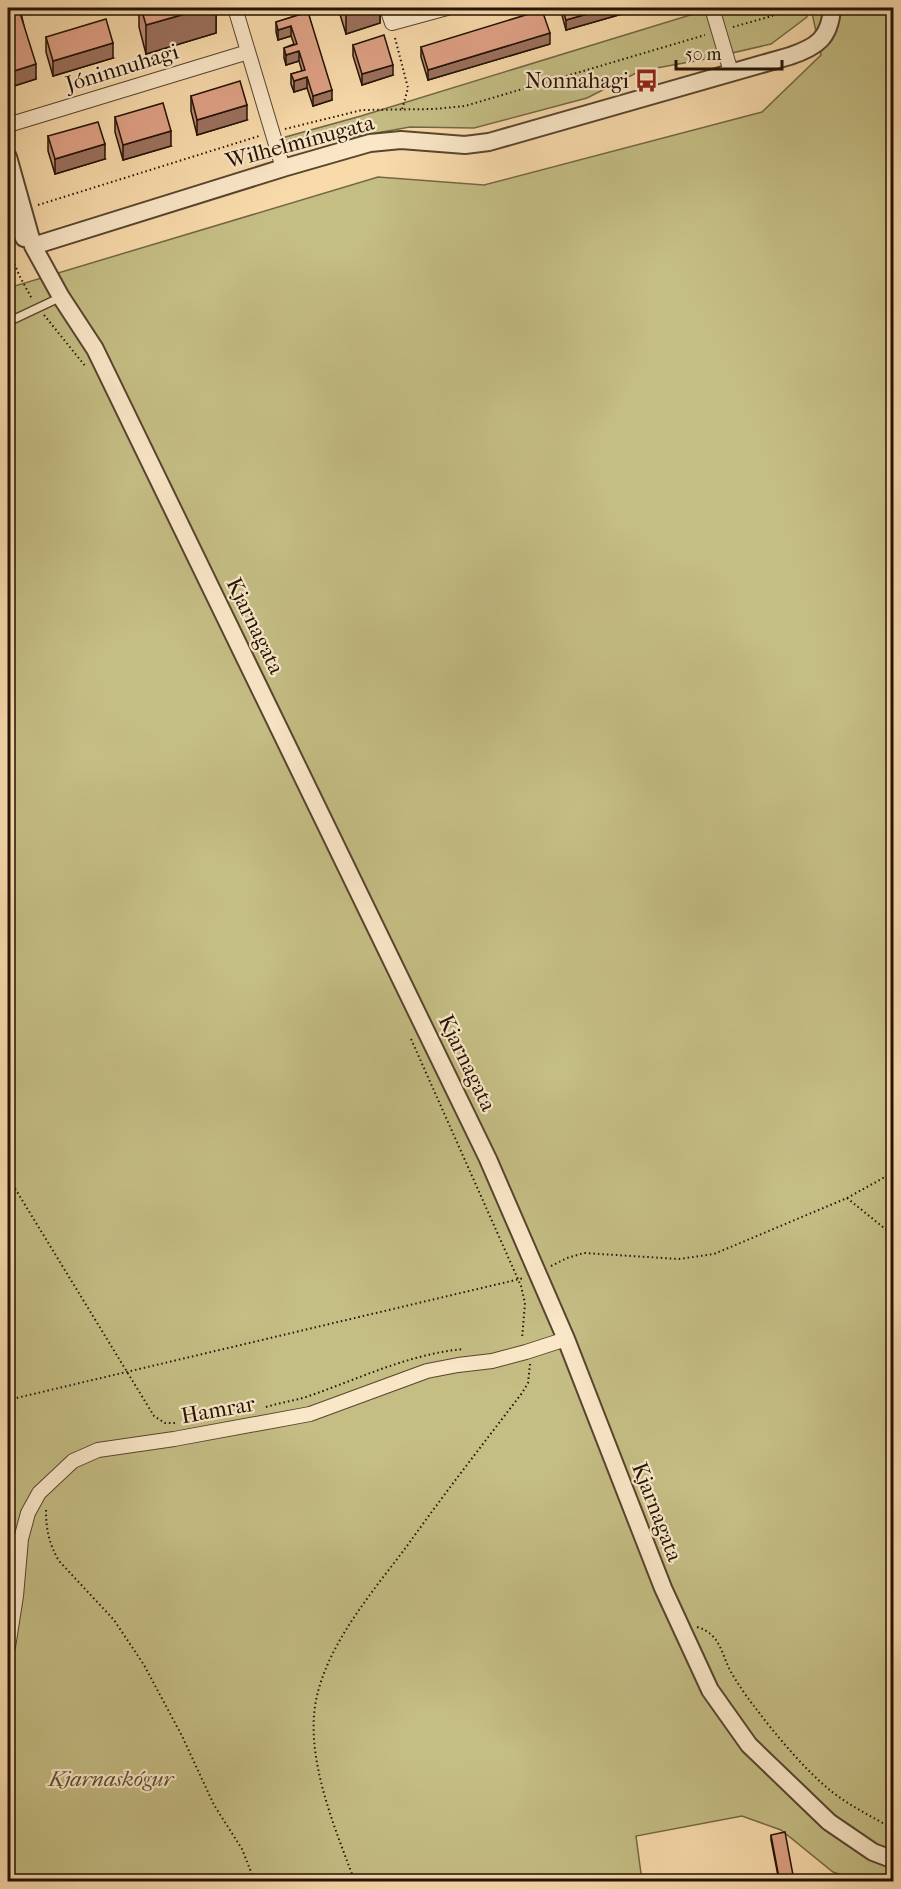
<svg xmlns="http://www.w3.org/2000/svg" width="901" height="1889" viewBox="0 0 901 1889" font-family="'IM FELL French Canon',serif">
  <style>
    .green { fill: #c4bd84; stroke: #736844; stroke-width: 1.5 }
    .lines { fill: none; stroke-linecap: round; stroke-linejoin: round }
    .service-casing { stroke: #58452e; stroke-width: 10 }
    .minor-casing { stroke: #58452e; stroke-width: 16 }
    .tertiary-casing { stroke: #58452e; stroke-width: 20 }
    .path { stroke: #221305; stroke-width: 2; stroke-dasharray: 1.5 3; stroke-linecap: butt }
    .service { stroke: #fae7c8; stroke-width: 7 }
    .minor { stroke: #fae7c8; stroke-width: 14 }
    .tertiary { stroke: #fae7c8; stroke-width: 16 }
    .wall { fill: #c08a73; stroke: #221305; stroke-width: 1.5 }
    .shaded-wall { fill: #9c715e; stroke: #221305; stroke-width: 1.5 }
    .building { fill: #dfa186; stroke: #221305; stroke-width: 1.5 }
    .labels { text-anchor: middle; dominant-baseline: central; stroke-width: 4.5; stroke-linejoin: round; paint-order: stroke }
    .street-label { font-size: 22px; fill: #221305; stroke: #fae7c8 }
    .poi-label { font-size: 22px; fill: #221305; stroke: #fae7c8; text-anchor: end }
    .park-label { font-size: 22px; font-style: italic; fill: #5b4e31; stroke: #fae7c8 }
  </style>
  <rect width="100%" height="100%" fill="#f8daab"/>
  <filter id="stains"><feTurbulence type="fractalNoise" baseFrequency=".00333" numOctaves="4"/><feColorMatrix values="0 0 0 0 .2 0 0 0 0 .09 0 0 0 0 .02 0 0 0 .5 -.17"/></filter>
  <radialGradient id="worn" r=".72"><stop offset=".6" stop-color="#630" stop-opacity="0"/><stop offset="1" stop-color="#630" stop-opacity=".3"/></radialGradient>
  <path class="green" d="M713,8H805L807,17L771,44L706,59L640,71L587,98L474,128L410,127L292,148L282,138L361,116Z
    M811,8H893V1881H859L833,1872L781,1830L742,1816L636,1836L642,1881L8,1882V288L378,177L484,185L762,112L821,55Z"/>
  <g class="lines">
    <defs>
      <path id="service" d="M8,322L61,297"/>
      <path id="minor" d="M235,8L283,168
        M387,8L392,23L447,8
        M712,8L731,72
        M8,125L248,52
        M8,1647L16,1596L21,1539L28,1513L39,1493L73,1461L98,1450L174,1439L310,1414L427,1371L458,1365L492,1361L526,1352L566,1339"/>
      <path id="tertiary" d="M8,157L33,246L61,297L95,349L488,1159L566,1339L663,1588L710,1690L749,1745L829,1822L873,1852L894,1860
        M8,206L24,238
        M33,246L283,168L370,143L401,140L465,145L489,142L790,56C817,47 830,38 832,8"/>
    </defs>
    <use href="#service" class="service-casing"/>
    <use href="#minor" class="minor-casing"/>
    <use href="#tertiary" class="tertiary-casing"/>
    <path class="path" d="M733,27L772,16L780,8
      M395,38L408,88L402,110
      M285,129L362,110L434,109L465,106L705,35
      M38,205L259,136
      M8,247L19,275L32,299
      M44,315L86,367
      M411,1039L521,1286L525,1303L522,1339
      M8,1177L154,1416L165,1423H175
      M847,1198L894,1172
      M551,1266L567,1258L584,1253L679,1259L714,1254L847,1198L894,1236
      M8,1400L524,1278
      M266,1407C279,1403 293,1401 306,1397C359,1379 408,1354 464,1349
      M46,1510C46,1529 49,1544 59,1561L114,1620L144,1665L182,1736L214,1805L242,1849L255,1882
      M697,1627C721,1634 721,1654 731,1672C738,1684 746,1696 754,1706C775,1734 804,1769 831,1791C850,1806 872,1817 894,1829
      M355,1882C336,1831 310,1770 314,1715C319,1653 371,1594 407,1546C444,1494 483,1444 522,1393L528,1383L530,1364"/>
    <use href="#service" class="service"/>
    <use href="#minor" class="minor"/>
    <use href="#tertiary" class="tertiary"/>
  </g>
  <path class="wall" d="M8,8H39L21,13L36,79L11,87L8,75Z
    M139,8H216V33L146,54L139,27Z
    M338,8H380V23L346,34Z
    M560,8H643L566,30Z
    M308,12L332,100L313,106L307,88L294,92L291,84V74L302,71L299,61L286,65L284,58V48L294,44L291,36L278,40L276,32V22Z
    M46,37L113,58L53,76L46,52Z
    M550,44L428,80L421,57V47Z
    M353,45L393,75L362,85L353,56Z
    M191,96L247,120L197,135L191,111Z
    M115,117L171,146L123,160L115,132Z
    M48,136L105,159L55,174L48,151Z
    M771,1835L793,1875V1880L779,1881L771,1840Z"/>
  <path class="shaded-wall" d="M8,8H39L8,17Z
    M206,8H216V33L146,54V25Z
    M366,8H380V23L346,34V14Z
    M608,8H643L566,30V20Z
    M291,26V36L278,40V30Z
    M550,33V44L428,80V70Z
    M113,43V58L53,76V61Z
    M299,51V61L286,65V55Z
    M36,64V79L11,87V72Z
    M393,65V75L362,85V74Z
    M307,77V88L294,92V81Z
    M332,90V100L313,106V96Z
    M247,105V120L197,135V120Z
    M171,131V146L123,160V145Z
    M105,144V159L55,174V159Z"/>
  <path class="building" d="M141,8H206L146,25Z
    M344,8H366L346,14Z
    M562,8H608L566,20Z
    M542,10L550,33L428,70L421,47Z
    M308,12L332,90L313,96L307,77L294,81L291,74L305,70L299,51L286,55L284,48L297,44L291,26L278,30L276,22Z
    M20,13L36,64L11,72L8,59V16Z
    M106,19L113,43L53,61L46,37Z
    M384,35L393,65L362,74L353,45Z
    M240,81L247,105L197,120L191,96Z
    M163,103L171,131L123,145L115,117Z
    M98,122L105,144L55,159L48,136Z
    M785,1832L793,1875L779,1878L771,1835Z"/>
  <defs>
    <symbol id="bus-bare" viewBox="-9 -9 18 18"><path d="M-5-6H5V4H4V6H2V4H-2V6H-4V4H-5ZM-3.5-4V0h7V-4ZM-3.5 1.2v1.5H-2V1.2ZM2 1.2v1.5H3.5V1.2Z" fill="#8f2418" stroke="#fae7c8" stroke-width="2.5" paint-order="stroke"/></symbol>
  </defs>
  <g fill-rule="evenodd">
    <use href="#bus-bare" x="630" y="64" width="33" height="33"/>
  </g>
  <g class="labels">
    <g class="street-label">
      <text transform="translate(122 68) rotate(-17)">Jóninnuhagi</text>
      <text transform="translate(300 142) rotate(-15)">Wilhelmínugata</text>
      <text transform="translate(255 626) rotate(64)">Kjarnagata</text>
      <text transform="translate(467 1063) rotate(64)">Kjarnagata</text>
      <text transform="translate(218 1410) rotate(-10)">Hamrar</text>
      <text transform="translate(657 1512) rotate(69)">Kjarnagata</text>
    </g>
    <g class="poi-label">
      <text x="629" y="81">Nonnahagi</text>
    </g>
    <g class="park-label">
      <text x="111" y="1779">Kjarnaskógur</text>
    </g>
  </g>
  <rect width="901" height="1889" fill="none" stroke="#f8daab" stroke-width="30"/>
  <rect x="9" y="9" width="883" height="1871" fill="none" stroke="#221305" stroke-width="3"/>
  <rect x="15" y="15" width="871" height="1859" fill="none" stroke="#221305" stroke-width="1.5"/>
  <path d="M676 60v9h106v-9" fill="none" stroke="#221305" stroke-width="3"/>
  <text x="685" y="60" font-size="18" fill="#221305" stroke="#fae7c8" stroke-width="4.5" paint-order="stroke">50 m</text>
  <rect width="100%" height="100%" filter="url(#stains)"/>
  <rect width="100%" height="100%" fill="url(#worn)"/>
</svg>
